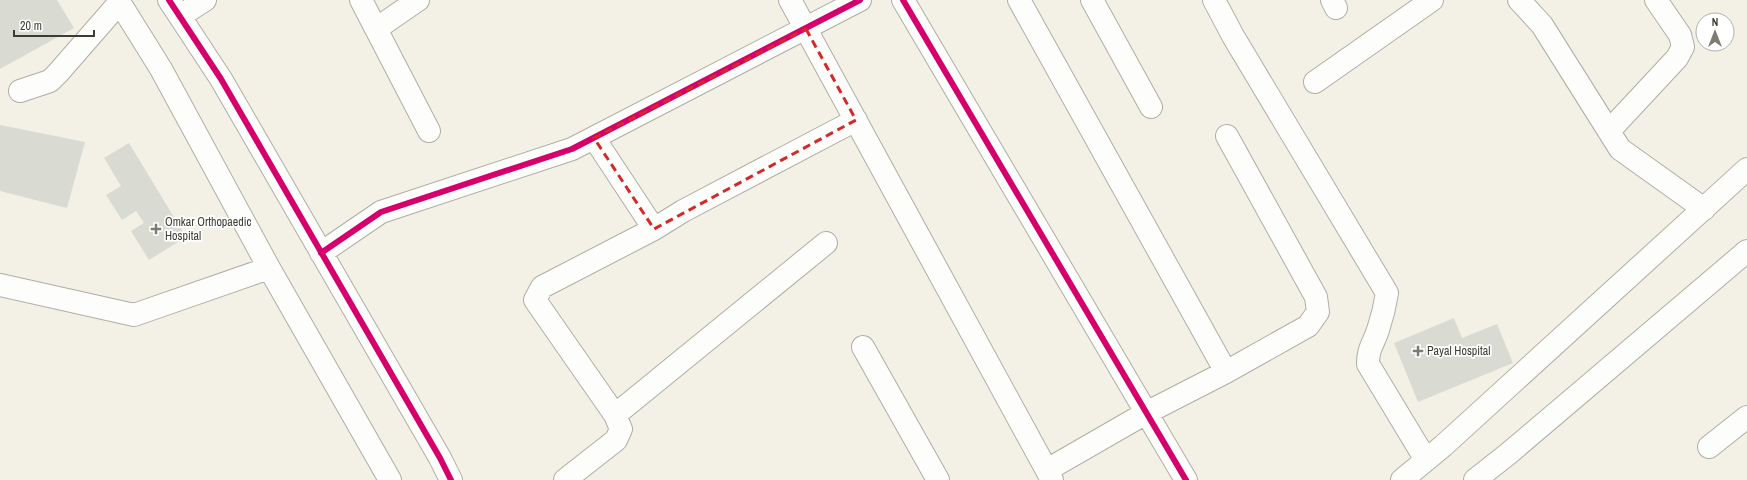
<svg xmlns="http://www.w3.org/2000/svg" width="1747" height="480" viewBox="0 0 1747 480" font-family="'Archivo Narrow',sans-serif">
  <style>
    .building { fill: #d9dad1 }
    .lines { fill: none; stroke-linecap: round; stroke-linejoin: round }
    .minor-casing { stroke: #afaea5; stroke-width: 24 }
    .minor { stroke: #fdfdfb; stroke-width: 22 }
    .cycleway-casing { stroke: #fff; stroke-width: 8 }
    .cycleway { stroke: #d6006c; stroke-width: 6 }
    .marked { fill: none; stroke: #d62828; stroke-width: 3; stroke-dasharray: 8 5; stroke-linejoin: round }
    .poi-dot { fill: #7d7b72; stroke: #fff; stroke-width: 1.5 }
    .labels { text-anchor: middle; dominant-baseline: central; stroke-width: 3.5; stroke-linejoin: round; paint-order: stroke }
    .poi-label { font-size: 12px; fill: #3d3c34; stroke: #fff; text-anchor: start }
  </style>
  <rect width="100%" height="100%" fill="#f3f1e6"/>
  <path class="building" d="M0,0H57L74,28L0,69Z
    M0,125L85,142L67,208L0,191Z
    M129,143L186,237L149,260L131,231L144,223L136,211L122,220L106,195L121,186L104,158Z
    M1454,318L1462,338L1497,324L1513,363L1418,402L1394,343Z"/>
  <g class="lines">
    <defs>
      <path id="minor" d="M118,0L161,69L269,268L390,480
        M169,0L221,79L440,458L451,480
        M361,0L429,131
        M790,0L1052,480
        M903,0L1186,480
        M1019,0L1226,372
        M1092,0L1151,107
        M1214,0L1233,36L1387,293C1385,306 1382,318 1378,330C1373,345 1368,348 1368,364L1426,460
        M1332,0L1336,8
        M1519,0L1542,25L1620,149L1704,209
        M180,16L205,0
        M376,29L418,0
        M1315,82L1432,0
        M20,91L50,81L58,73L119,3
        M1609,131L1677,58L1683,47L1680,35L1656,0
        M594,138L654,229L683,211L856,120
        M321,253L381,212L572,149L860,0
        M0,285L134,315L269,268
        M863,347L938,480
        M615,415L826,243
        M1709,447L1747,417
        M1047,470L1146,413L1226,372L1308,326L1318,312L1316,297L1227,136
        M565,480L616,440L621,429L615,415L535,300L542,287L654,229
        M1402,480L1443,446L1747,169
        M1475,480L1508,454L1747,251"/>
    </defs>
    <use href="#minor" class="minor-casing"/>
    <use href="#minor" class="minor"/>
    <defs>
      <path id="cycleway" d="M169,0L221,79L440,458L451,480
        M903,0L1186,480
        M321,253L381,212L572,149L860,0"/>
    </defs>
    <use href="#cycleway" class="cycleway-casing"/>
    <use href="#cycleway" class="cycleway"/>
  </g>
  <path class="marked" d="M806,29L856,120L654,229L594,138Z"/>
  <g class="poi-dot">
    <path d="M154 223h4v4h4v4h-4v4h-4v-4h-4v-4h4z"/>
    <path d="M1416 345h4v4h4v4h-4v4h-4v-4h-4v-4h4z"/>
  </g>
  <g class="labels">
    <g class="poi-label">
      <text x="165" y="222">Omkar Orthopaedic<tspan x="165" dy="14">Hospital</tspan></text>
      <text x="1427" y="351">Payal Hospital</text>
    </g>
  </g>
  <g transform="translate(1715 32)"><circle r="19" fill="#ffffff" stroke="#b1b1ae"/>
  <path d="M0-3L7 15L0 10L-7 15Z" fill="#7d7b72"/>
  <text y="-6" font-size="11" font-weight="bold" text-anchor="middle" fill="#3d3c34">N</text>
  </g>
  <path d="M14 30v6h80v-6" fill="none" stroke="#3d3c34" stroke-width="2"/>
  <text x="20" y="30" font-size="12" fill="#3d3c34" stroke="#ffffff" stroke-width="3" paint-order="stroke">20 m</text>
</svg>
